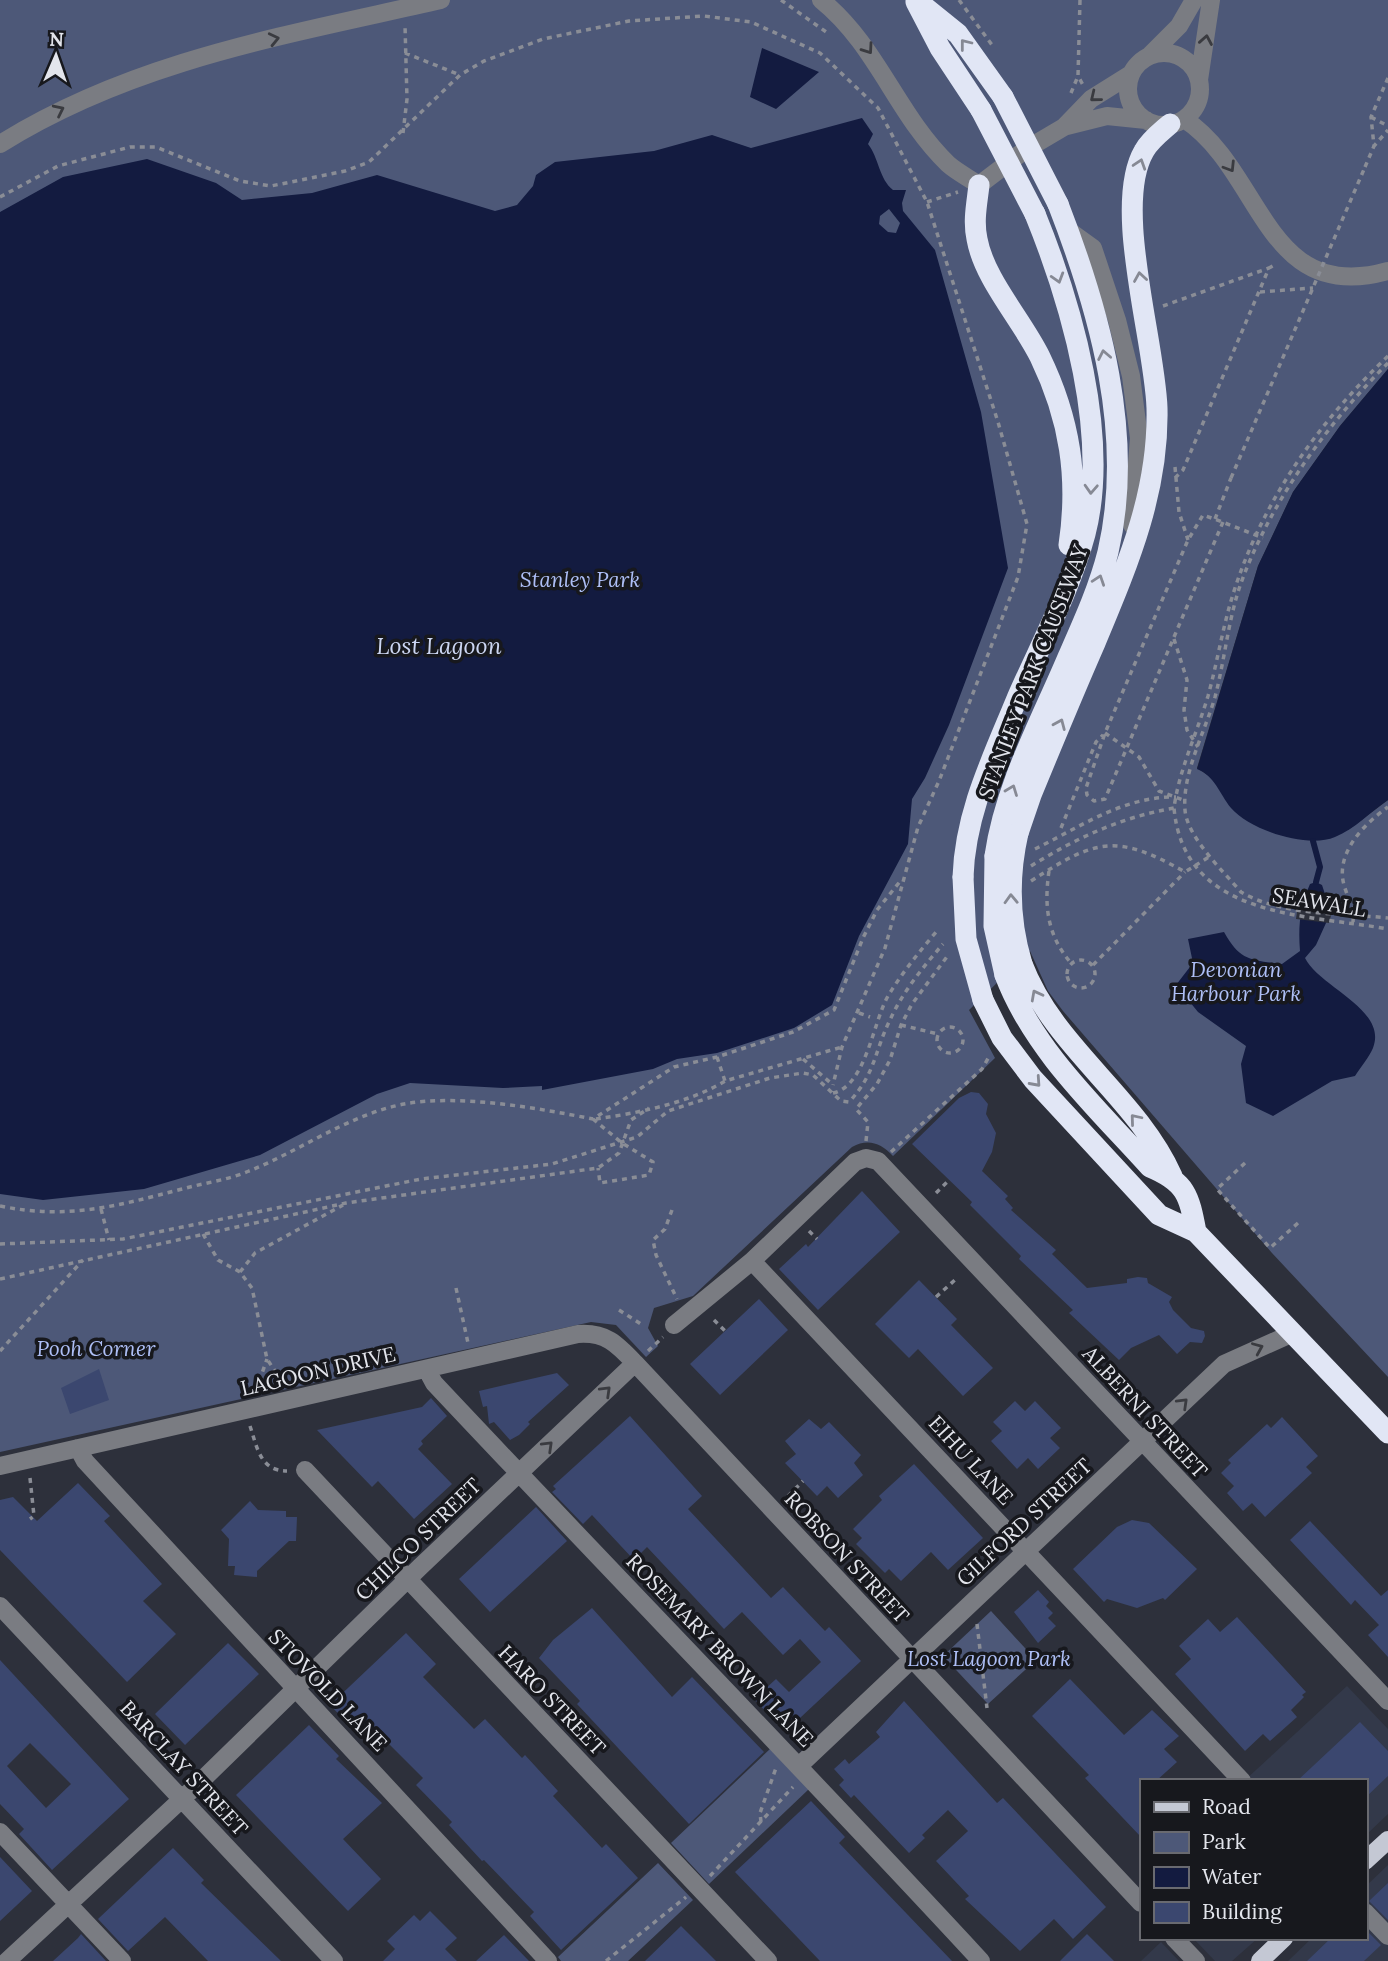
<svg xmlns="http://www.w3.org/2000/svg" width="1388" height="1961" viewBox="0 0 1388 1961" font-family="Lora,serif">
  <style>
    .built { fill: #33394a }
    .green { fill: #4d5878 }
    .water { fill: #131b40; fill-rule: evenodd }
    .pier { fill: #2d303b }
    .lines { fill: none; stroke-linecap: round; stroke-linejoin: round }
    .stream { stroke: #131b40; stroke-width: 6 }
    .building { fill: #3b476f; fill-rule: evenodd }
    .path { stroke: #8a8d96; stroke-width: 3.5; stroke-dasharray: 5 5; stroke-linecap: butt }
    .minor { stroke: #7a7c82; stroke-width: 18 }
    .major { stroke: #c4c8d4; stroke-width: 18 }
    .highway { stroke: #e1e6f5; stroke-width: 21 }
    .path-bridge { stroke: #8a8d96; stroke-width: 3.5; stroke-dasharray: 5 5; stroke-linecap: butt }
    .highway-bridge { stroke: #e1e6f5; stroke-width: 21 }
    .oneway { stroke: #3a3b40 }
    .oneway2 { stroke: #868994 }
    .labels { text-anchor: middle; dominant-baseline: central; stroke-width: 7; stroke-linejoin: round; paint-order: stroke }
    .park-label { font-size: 21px; font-style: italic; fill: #aebff6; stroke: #17181d }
    .street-label { font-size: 21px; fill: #e3e5ec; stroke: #17181d }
    .water-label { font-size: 23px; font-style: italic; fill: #ccd6f2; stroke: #17181d }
  </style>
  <rect width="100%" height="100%" fill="#2d303b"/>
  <path class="built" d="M1347,1686L1388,1729V1814L1365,1836V1781H1244Z
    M1388,1865V1961H1288L1312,1938H1365V1887Z
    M1193,1938H1258L1232,1961H1215Z
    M1161,1942L1179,1961H1141Z"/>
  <path class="green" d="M0,0H1388V369L1340,426L1293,492L1258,566L1197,768L1212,778L1348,830L1388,800V1377L1272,1253L1063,1011L1048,991L1030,951L969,1010L995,1058L893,1156C881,1143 868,1138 852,1147L693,1296L654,1308L648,1328L658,1346L646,1357L616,1325L591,1322L0,1452Z
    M991,1611L1036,1660L988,1704L943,1656Z
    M770,1749L809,1789L709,1884L671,1843Z
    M658,1863L693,1900L628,1961H561L558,1957Z"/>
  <path class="water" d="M762,48L819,72L776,109L750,97Z
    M862,118L873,134L868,144C879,158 879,179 893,190H906L902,203L903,211L935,250L981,412L1008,568L949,725L925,778L912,799L908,844L859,936L832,1005L794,1028L717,1053L677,1059L653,1069L542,1090V1086L503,1088L410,1083L377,1094L260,1155L144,1189L43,1200L0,1194V212L63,177L147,159L216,183L242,200L312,193L377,175L495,211L517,205L533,186L536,175L555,162L654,151L712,135L751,148ZM889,209L900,223L896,233L888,232L879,224L880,216Z
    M1388,369V800C1370,812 1355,829 1335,837C1307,849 1250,830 1231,808C1219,793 1215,776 1197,769L1258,566L1293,492L1340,426Z
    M1316,882L1322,885L1331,912L1316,945L1305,958C1319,987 1388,1009 1373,1048C1369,1057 1361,1067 1355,1076L1332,1081L1273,1116L1246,1103L1241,1064L1246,1046L1198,1012L1176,985L1193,963L1188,939L1224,932C1240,961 1251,960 1282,964L1300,951C1298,926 1300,907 1310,884Z"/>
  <path class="pier" d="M1298,904L1333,908L1329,923L1296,919Z"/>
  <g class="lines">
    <path class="stream" d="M1313,841L1320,867L1316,882"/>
  </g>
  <path class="building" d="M971,1092L979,1093L988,1104L986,1114L996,1133L992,1152L982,1171L1008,1196L1005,1199L1013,1208L1011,1210L1056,1250L1052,1254L1087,1288L1127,1283V1279L1138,1277L1147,1278L1148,1283L1172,1297L1169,1302L1173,1310L1191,1328L1204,1331L1205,1336L1202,1343L1190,1342L1177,1354L1159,1335L1131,1348L1119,1360L1069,1313L1073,1310L1019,1259L1021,1256L970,1205L972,1202L912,1144L959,1098Z
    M862,1191L900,1232L818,1310L779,1269L806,1244L808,1247Z
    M919,1280L957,1319L951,1325L993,1368L963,1396L918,1349L909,1358L875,1324Z
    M759,1299L788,1330L720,1395L690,1364Z
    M99,1369L109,1400L70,1414L61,1388Z
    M557,1373L569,1385L528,1422L530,1424L519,1435L510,1440L494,1422L489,1424L487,1406L483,1407L479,1391Z
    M431,1398L447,1416L421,1441L423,1444L418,1449L452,1484L414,1519L378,1481L372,1487L317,1430L422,1407Z
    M1015,1401L1025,1411L1035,1401L1061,1428L1050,1438L1060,1448L1038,1469L1028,1458L1017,1469L991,1441L1002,1431L993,1422Z
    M630,1416L702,1496L688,1509L771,1598L783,1587L825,1631L829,1627L861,1661L785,1732L754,1699L776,1679L789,1692L821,1662L800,1639L783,1655L742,1612L724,1629L647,1547L634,1560L592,1515L583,1524L552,1492L556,1489L553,1486Z
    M1282,1417L1318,1456L1306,1467L1312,1473L1265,1517L1252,1503L1243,1511L1227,1493L1234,1486L1221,1473L1231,1463L1228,1460L1267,1424L1271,1428Z
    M809,1419L821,1429L829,1422L861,1455L854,1463L863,1475L838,1498L827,1486L817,1496L785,1463L796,1454L785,1441Z
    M914,1464L983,1538L948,1570L931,1552L901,1581L889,1569L885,1573L856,1544L862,1538L853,1529L882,1500L879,1496Z
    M78,1483L110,1516L104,1521L162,1584L143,1601L176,1634L127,1682L0,1550V1500L13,1497L37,1521Z
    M250,1501L258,1510L286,1511V1517H297L296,1541H289L257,1571V1577L234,1575L235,1566H228L229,1539L221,1530Z
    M536,1507L567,1541L490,1612L459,1579Z
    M1132,1520L1149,1523L1197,1569L1165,1600L1163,1598L1137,1608L1107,1599L1104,1602L1073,1569L1117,1527Z
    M1310,1521L1381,1596L1388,1590V1657L1368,1635L1379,1625L1355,1600L1351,1605L1290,1540Z
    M1038,1590L1049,1602L1046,1606L1053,1613L1048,1618L1056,1626L1038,1643L1014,1612Z
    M592,1608L672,1697L692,1677L764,1752L689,1824L577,1704L580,1701L539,1658L553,1640Z
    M1237,1617L1306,1692L1302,1695L1304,1697L1291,1710L1297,1717L1270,1741L1263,1734L1245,1751L1175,1674L1191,1659L1179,1646L1208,1619L1220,1632Z
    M406,1633L436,1664L423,1677L474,1729L485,1719L522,1758L525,1755L558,1791L553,1796L602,1848L606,1844L638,1878L561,1950L530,1916L534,1912L484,1860L482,1861L449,1825L452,1822L416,1785L423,1778L371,1726L360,1736L330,1705Z
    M228,1643L259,1674L185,1745L155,1714Z
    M0,1660L129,1799L52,1870L19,1834L24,1829L0,1804ZM30,1743L71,1784L46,1808L7,1766Z
    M1070,1679L1124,1735L1152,1710L1179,1736L1164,1749L1177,1762L1156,1781H1141V1837L1085,1778L1089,1775L1032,1716Z
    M904,1701L997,1803L1003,1798L1106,1907L1073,1939L1054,1919L1020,1951L965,1899L969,1896L936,1861L968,1831L948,1810L922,1835L925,1838L909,1853L854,1795L851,1798L839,1785L844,1780L834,1769L845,1759L849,1764L880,1737L876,1732Z
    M1360,1722L1388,1751V1776L1365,1798V1781H1297Z
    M309,1725L339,1756L336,1759L382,1803L343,1839L381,1879L348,1911L236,1795Z
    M811,1801L845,1837L839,1843L952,1961H820L735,1872Z
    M173,1848L204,1880L201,1883L281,1961H208L165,1917L128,1951L98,1919Z
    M0,1857L32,1891L0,1921Z
    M1388,1883V1920L1369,1901Z
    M430,1911L457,1938L445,1949L457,1961H383L395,1949L387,1941L414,1915L420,1921Z
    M681,1926L716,1961H645Z
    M1365,1929L1381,1945L1364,1961H1307L1331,1938H1365Z
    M81,1934L106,1961H53L78,1938Z
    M1087,1934L1114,1961H1060Z
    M504,1935L529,1961H476Z"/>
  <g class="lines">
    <path class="path" d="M781,0L829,34
      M959,0L992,45
      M1080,0L1078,76L1083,85
      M405,53L460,75
      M1388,78L1371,117L1374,146L1388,130
      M1071,93L1078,76
      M1371,117L1388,126
      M403,133L407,99L405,25
      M1365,167L1374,146
      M0,197L58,166L130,147H156L240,181L271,186L345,171L369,162L460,75L484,61L543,39L629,21L704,16L751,22L820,53L878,108L927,202L998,422L1027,524L1018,577L939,781L918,827L885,948L842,1047L833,1085
      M927,202L958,192
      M1260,292L1313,288
      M1163,306L1269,268
      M1388,356C1319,422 1265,497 1235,588C1223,624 1218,660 1208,696C1197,733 1179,770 1174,808C1184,919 1306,914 1388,929
      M1388,363C1327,424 1271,501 1241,583C1228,620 1225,659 1215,697C1205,732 1182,773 1185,810C1187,837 1223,871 1241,892C1282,916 1341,913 1388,918
      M1175,467L1179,512L1188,540
      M1175,478L1183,470L1269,268L1276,264
      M1215,519L1231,478
      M1223,522L1105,799L1094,801L1087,795L1086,788L1105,733L1188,540L1203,515C1223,522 1243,530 1263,538
      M1174,639L1187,680L1184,710L1187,730L1198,747
      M1105,733L1139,757L1159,791L1186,801
      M1061,828L1096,742L1103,735
      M1035,849C1080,827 1124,796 1176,797
      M1031,866C1076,838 1122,817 1174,808
      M1049,871C1044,906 1047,935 1071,963
      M1031,881C1096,839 1116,833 1185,872L1212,855
      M1353,922C1354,907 1348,899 1344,885C1335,853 1364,824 1388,807
      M1067 974a14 14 0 1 1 28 0a14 14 0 1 1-28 0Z
      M1093,965L1185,872
      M859,1013L870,1017
      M901,1025L938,1034
      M937 1040a13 13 0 1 1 26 0a13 13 0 1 1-26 0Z
      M717,1057L725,1081
      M803,1059L833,1085
      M833,1093C866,1086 873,1022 888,996C902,973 919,952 937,931
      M593,1119L622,1143L653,1162L649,1175L600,1183L598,1168
      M596,1119C638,1113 689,1103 725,1081L842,1047
      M866,1141L868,1122L856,1109L877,1084L890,1060L901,1025L912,1004L949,954
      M891,1152L982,1069L990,1055
      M1245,1163L1217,1189L1270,1248L1298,1223
      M936,1193L949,1180
      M0,1206C68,1220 117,1206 182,1189C204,1183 228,1180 249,1171C300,1151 348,1115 404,1104C460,1094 537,1108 593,1119L674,1067L717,1057L793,1032L834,1010L863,938L877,910L902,879
      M101,1209L109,1240
      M672,1210L665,1229L653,1240L656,1255L677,1299
      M809,1231L817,1239
      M203,1234L218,1260L240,1272L252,1288L267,1359L283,1383
      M0,1244L123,1239L421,1179L552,1164L637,1137L668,1111L770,1078L803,1073L813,1075L841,1101L849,1102C876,1073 874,1052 890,1020C902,993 923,967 943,944
      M240,1272L255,1253L343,1205
      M0,1279L346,1203L598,1168L619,1153L631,1120L649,1108
      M456,1288L468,1343
      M936,1297L956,1279
      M619,1310L641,1324
      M714,1320L725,1331
      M0,1351L83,1260
      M648,1351L663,1337
      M260,1391L259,1382L267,1359
      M250,1426C257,1447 260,1471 287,1471
      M30,1478L34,1516L30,1519
      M788,1496L803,1481
      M977,1624L987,1708
      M761,1822L760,1813L776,1768
      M710,1876L793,1787
      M606,1961L686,1897"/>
    <path class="minor" d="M821,0C877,45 897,115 948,164C957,172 969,178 979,185L1025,150L1064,127L1091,99L1131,74
      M1128 89a36 36 0 1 1 72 0a36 36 0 1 1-72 0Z
      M1150,55L1179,26L1194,0
      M1199,80L1211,0
      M1184,119C1263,170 1264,306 1388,271
      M1067,126L1107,116L1146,120
      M0,144C134,60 288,35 441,0
      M1068,230L1093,248L1117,320L1131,376L1139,438L1132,525
      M752,1261L1242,1781
      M674,1325L752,1261L855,1162L866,1158L878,1161L1388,1701
      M427,1370L434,1383C616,1577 801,1766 981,1961
      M78,1448L85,1461C238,1628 394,1793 548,1961
      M0,1466L578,1334C606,1332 617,1344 635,1363L1141,1903
      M305,1470L768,1961
      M0,1606L334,1961
      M800,1765L1224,1364L1293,1333
      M0,1832L122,1961
      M1365,1912L1388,1936
      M1174,1938L1196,1961
      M7,1961L197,1785L420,1567L635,1363"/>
    <path class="major" d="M1365,1861L1388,1840
      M1260,1961L1284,1938"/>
    <path class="highway" d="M916,0L958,34L1003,97
      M916,2L940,48L981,110
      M979,185C977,203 973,221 977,239C984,279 1022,320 1040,357C1070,419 1079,478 1069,545
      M1018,833L1031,795C1052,744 1073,693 1095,643C1127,566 1159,493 1157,408C1155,342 1112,206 1144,151C1150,140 1161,132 1170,124
      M995,856C1005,786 1041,721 1068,657C1083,623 1099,588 1108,552C1135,436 1100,312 1058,204
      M963,877C965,812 994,755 1018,696C1041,644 1070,590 1085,534C1110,437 1072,305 1035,214
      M1022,964C1054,1048 1136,1096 1172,1176
      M1005,975C1034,1051 1097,1108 1150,1167C1186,1182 1189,1195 1196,1232
      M983,1000L1002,1038L1033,1079L1159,1215L1196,1232L1388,1433"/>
    <path class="path-bridge" d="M1231,478L1365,167"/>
    <path class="highway-bridge" d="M1003,97L1058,204
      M981,110L1035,214
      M1018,833C1008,877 1009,921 1022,964
      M995,856L994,926L1005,975
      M963,877L966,939L983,1000"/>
  </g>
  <defs><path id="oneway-chevron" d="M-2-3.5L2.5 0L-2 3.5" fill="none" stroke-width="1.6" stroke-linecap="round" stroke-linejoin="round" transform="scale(1.75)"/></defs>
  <g class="oneway">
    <use href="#oneway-chevron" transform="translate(274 39) rotate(-13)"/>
    <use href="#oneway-chevron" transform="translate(1206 40) rotate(-80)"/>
    <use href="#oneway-chevron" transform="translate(868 49) rotate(55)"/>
    <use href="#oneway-chevron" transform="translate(1095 97) rotate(141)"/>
    <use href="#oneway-chevron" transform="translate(59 110) rotate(-26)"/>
    <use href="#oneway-chevron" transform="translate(1230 167) rotate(58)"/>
    <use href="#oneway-chevron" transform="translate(1258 1348) rotate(-23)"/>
    <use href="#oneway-chevron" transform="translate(606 1391) rotate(-44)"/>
    <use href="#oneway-chevron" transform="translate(1183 1403) rotate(-44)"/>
    <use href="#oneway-chevron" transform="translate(548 1446) rotate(-44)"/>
  </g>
  <g class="oneway2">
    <use href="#oneway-chevron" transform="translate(965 44) rotate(-128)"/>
    <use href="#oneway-chevron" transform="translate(1140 164) rotate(-72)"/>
    <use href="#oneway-chevron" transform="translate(1140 277) rotate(-99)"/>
    <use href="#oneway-chevron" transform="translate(1058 278) rotate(73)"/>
    <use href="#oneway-chevron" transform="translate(1104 355) rotate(-101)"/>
    <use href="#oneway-chevron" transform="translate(1091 489) rotate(93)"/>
    <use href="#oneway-chevron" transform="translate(1099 580) rotate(-71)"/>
    <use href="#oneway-chevron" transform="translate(1060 724) rotate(-67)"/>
    <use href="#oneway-chevron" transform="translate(1012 790) rotate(-69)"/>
    <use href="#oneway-chevron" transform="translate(1011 899) rotate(-92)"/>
    <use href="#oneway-chevron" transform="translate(1036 995) rotate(-118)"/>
    <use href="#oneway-chevron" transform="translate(1036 1082) rotate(48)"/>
    <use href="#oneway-chevron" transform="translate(1135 1119) rotate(-130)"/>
  </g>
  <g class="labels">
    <g class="park-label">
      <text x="580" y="579">Stanley Park</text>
      <text x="1236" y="969">Devonian<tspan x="1236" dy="24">Harbour Park</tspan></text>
      <text x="96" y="1348">Pooh Corner</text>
      <text x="989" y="1658">Lost Lagoon Park</text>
    </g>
    <g class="street-label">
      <text transform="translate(1033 672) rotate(-69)">STANLEY PARK CAUSEWAY</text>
      <text transform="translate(1319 902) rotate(9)">SEAWALL</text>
      <text transform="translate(318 1371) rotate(-13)">LAGOON DRIVE</text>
      <text transform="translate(1145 1412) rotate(47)">ALBERNI STREET</text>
      <text transform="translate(971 1460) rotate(47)">EIHU LANE</text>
      <text transform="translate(1024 1522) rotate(-43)">GILFORD STREET</text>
      <text transform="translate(418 1539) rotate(-44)">CHILCO STREET</text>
      <text transform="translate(847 1557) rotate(47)">ROBSON STREET</text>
      <text transform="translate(720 1650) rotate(46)">ROSEMARY BROWN LANE</text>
      <text transform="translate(328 1690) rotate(46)">STOVOLD LANE</text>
      <text transform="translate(552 1700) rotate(46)">HARO STREET</text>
      <text transform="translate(184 1768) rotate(47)">BARCLAY STREET</text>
    </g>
    <g class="water-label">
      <text x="439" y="645">Lost Lagoon</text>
    </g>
  </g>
  <rect x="1140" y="1779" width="228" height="161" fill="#17181d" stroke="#696a70" stroke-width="2"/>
  <rect x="1154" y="1802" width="35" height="10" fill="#c4c8d4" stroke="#696a70" stroke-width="2"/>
  <text x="1202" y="1814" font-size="21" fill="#e3e5ec">Road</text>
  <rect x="1154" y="1832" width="35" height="21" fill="#4d5878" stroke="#696a70" stroke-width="2"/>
  <text x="1202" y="1849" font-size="21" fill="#e3e5ec">Park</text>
  <rect x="1154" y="1867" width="35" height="21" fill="#131b40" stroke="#696a70" stroke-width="2"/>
  <text x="1202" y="1884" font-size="21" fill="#e3e5ec">Water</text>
  <rect x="1154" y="1902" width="35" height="21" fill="#3b476f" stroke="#696a70" stroke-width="2"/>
  <text x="1202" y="1919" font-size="21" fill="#e3e5ec">Building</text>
  <g transform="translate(56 56) rotate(2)" stroke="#17181d" stroke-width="5" paint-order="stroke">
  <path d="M0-5L12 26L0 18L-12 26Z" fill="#e3e5ec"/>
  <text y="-10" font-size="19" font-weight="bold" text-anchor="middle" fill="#e3e5ec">N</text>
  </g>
</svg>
